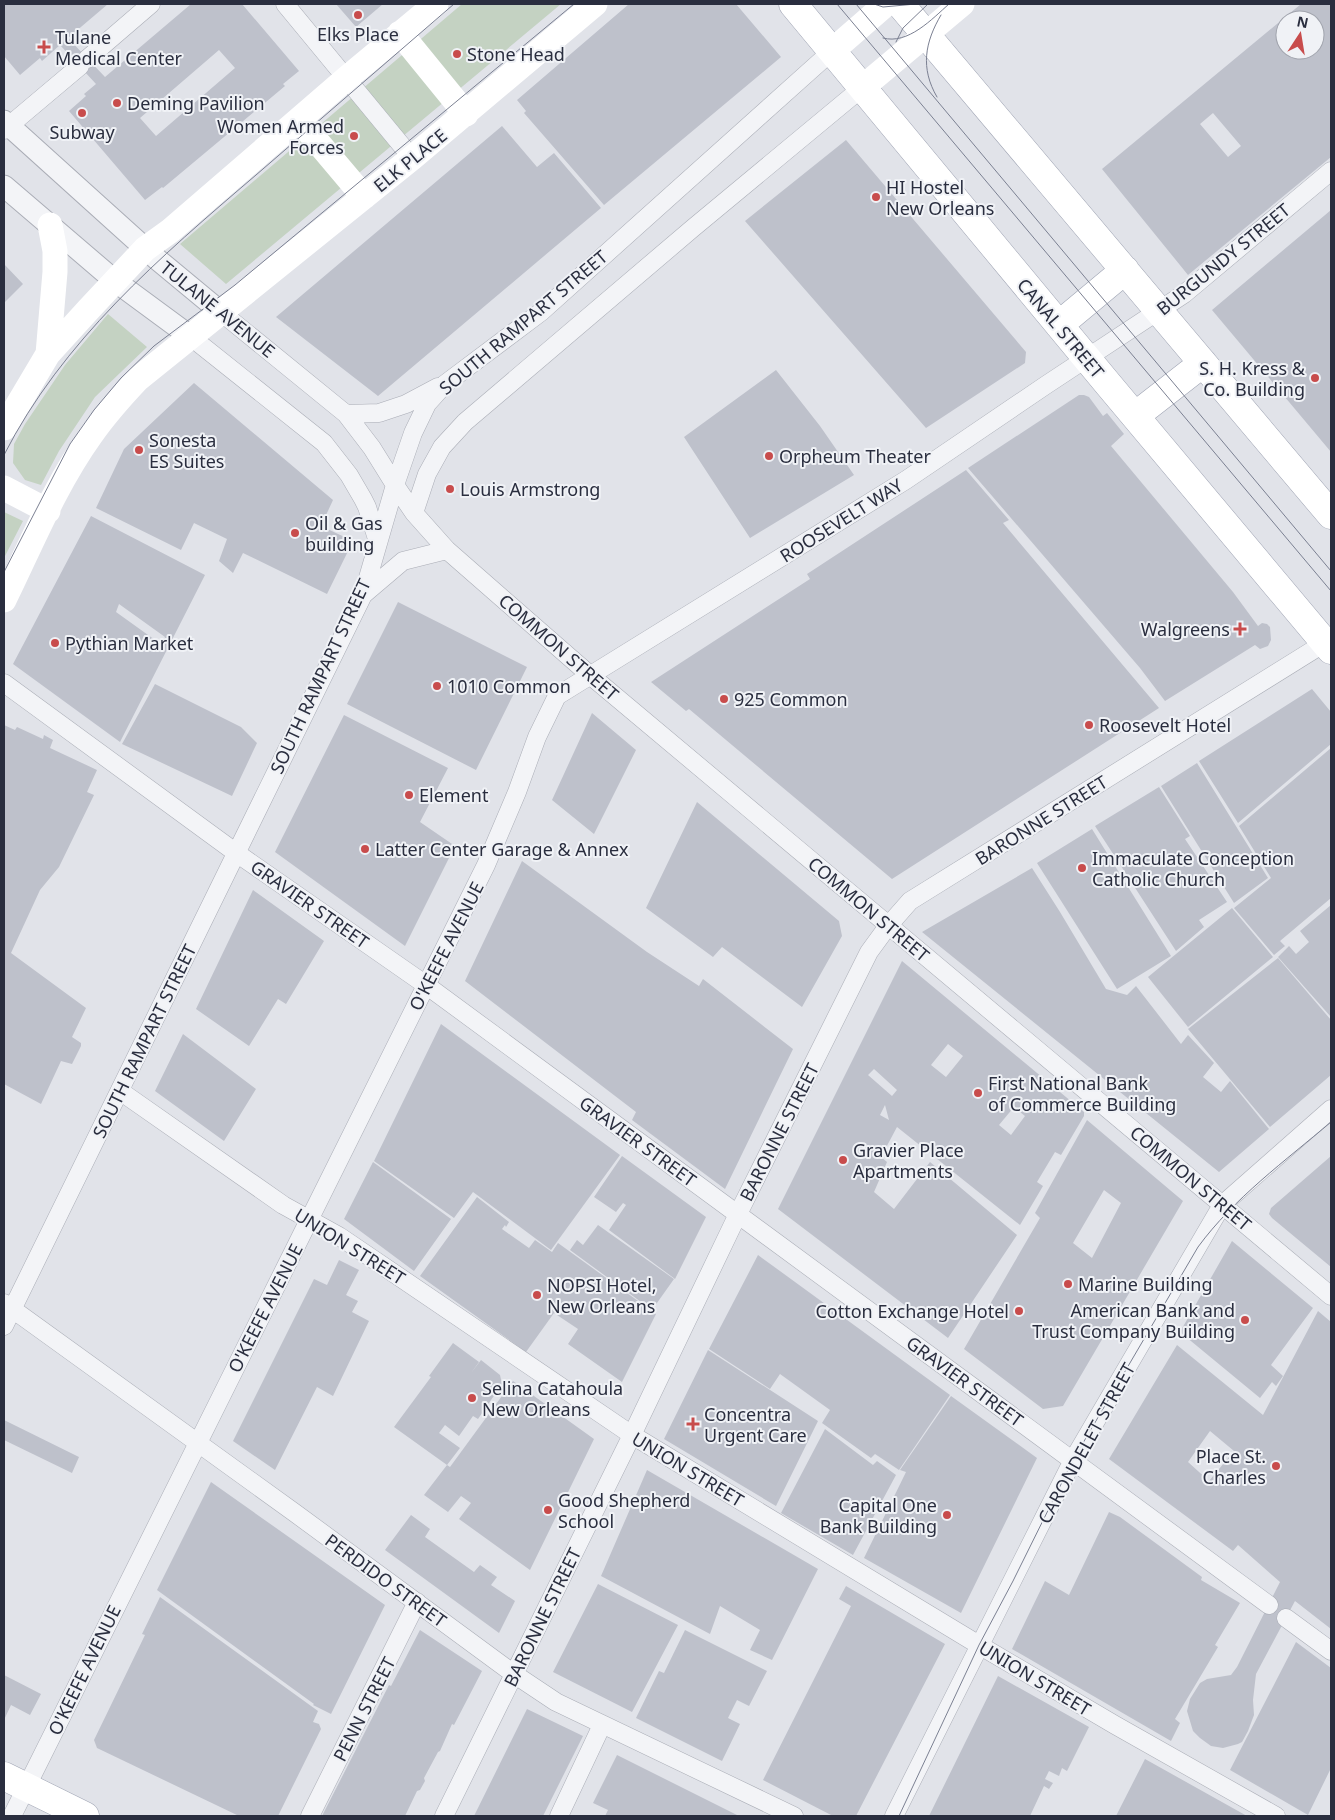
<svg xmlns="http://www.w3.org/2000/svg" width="1335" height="1820" viewBox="0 0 1335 1820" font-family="'Noto Sans',sans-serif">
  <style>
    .green { fill: #c4d2c2 }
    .building { fill: #bec1cb; fill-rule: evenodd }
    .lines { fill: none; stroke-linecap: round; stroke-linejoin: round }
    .minor-casing { stroke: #aaadb6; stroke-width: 19 }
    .tertiary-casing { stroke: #aaadb6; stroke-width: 23 }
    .primary-casing { stroke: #a0a5b4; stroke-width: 29 }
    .minor { stroke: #f3f4f7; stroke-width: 18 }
    .tertiary { stroke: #f3f4f7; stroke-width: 21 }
    .secondary { stroke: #fff; stroke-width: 25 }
    .primary { stroke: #fff; stroke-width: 28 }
    .tram { stroke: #7b8092; stroke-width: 1 }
    .poi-dot { fill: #c84c4c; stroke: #f0f2f6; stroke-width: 2 }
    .labels { text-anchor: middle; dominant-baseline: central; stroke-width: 4; stroke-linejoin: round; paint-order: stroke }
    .poi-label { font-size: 18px; fill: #2a2e3f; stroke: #f0f2f6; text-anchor: start }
    .street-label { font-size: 18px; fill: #2a2e3f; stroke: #f0f2f6 }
  </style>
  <rect width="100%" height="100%" fill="#e1e3e9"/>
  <path class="green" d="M462,4H561L226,284L180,244Z
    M108,314L147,347L95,397L59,451L41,485L25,480L13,463L14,444L25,424L65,365Z
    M4,512L23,521L4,558Z"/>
  <path class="building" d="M4,4H108L68,38L105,77L191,4H242L299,71L283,84L285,86L163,188L162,187L145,200L69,111L86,96L84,94L96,84L60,45L42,61L40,58L20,75L4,56ZM219,50L235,68L156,136L140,118Z
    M336,4H383L356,27Z
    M629,4H736L781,57L604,205L524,113L526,111L517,100Z
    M1301,4H1331V157L1188,275L1102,169ZM1285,20H1315V50H1285ZM1213,113L1241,146L1228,157L1200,124Z
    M502,126L537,167L554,153L601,208L378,396L276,317Z
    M846,140L1026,352L1025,363L926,428L745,221Z
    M1331,210V452L1212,310Z
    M4,264L23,284L4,303Z
    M776,370L820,426L854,475L750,538L684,437Z
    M194,383L333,500L321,526L353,541L327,594L243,553L233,573L219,561L227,539L194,523L181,550L96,508L124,449Z
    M1079,395H1084L1089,397L1103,416L1107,413L1124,434L1111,446L1233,592L1258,626L1262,623L1267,624L1270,627L1271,640L1268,646L1260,649L1255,645L1165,701L1140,668L968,468Z
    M966,470L1009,520L1003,523L1159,708L892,879L689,709L686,711L651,682L810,579L807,574Z
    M91,516L205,575L120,742L13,664ZM119,604L165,637L162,645L116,612Z
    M398,602L527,667L476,770L347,704Z
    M155,684L241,727L257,743L232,796L122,744Z
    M1312,689L1331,712V744L1238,823L1199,761Z
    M592,713L636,750L594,834L552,800Z
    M344,715L448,768L420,822L455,846L405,946L275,852Z
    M4,725L15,730L17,727L43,739L44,735L53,740L50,748L97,770L87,792L94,795L59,867L40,890L11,953L86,1008L72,1037L81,1043V1046L72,1064L61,1061L41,1104L4,1084Z
    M1331,748V898L1280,941L1285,946L1274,955L1234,908L1271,878L1239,826Z
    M1197,763L1268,878L1234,903L1161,786Z
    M1159,787L1190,836L1185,839L1227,902L1199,920L1204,927L1176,951L1095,826Z
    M697,802L839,921L842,936L802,1007L722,947L713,957L646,908Z
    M1092,829L1171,956L1117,989L1037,863Z
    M522,861L647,952L699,986L703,979L793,1049L725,1189L632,1120L636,1112L465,981Z
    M1032,868L1060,912L1106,989L1127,995L1136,986L1181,1044L1188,1035L1214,1063L1203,1077L1221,1092L1230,1081L1269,1129L1219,1172L922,932Z
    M253,890L324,941L286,1004L278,999L249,1046L196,1009Z
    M1331,905V1017L1278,957L1289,946L1296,954L1309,942L1300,931Z
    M1232,908L1273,957L1188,1027L1148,977Z
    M1278,958L1331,1020V1075L1270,1127L1188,1029Z
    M902,961L1084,1112V1116L1061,1155L1055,1152L1037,1182L1043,1186L1020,1225L897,1127L881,1157L887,1162L874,1192L894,1209L930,1162L1017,1235L948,1338L778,1209ZM948,1044L963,1056L946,1077L931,1065ZM874,1069L897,1090L892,1096L868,1075ZM885,1105L889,1120L880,1115ZM1014,1107L1025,1116L1011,1135L999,1125Z
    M441,1024L620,1155L551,1250L473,1192L454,1218L374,1161Z
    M183,1034L256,1089L224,1141L155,1091Z
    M1087,1120L1183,1201L1063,1406L1043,1409L964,1349L1040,1218L1035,1213ZM1104,1190L1121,1203L1092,1258L1073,1243Z
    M622,1156L706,1217L675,1279L609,1230L626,1205L623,1203L616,1212L594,1197Z
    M1331,1156V1267L1272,1218L1269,1214L1271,1208Z
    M373,1162L451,1219L414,1271L344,1219Z
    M477,1197L509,1222L506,1227L505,1225L502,1229L529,1248L535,1240L552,1252L558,1243L656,1314L622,1382L568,1344L578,1329L554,1313L526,1352L420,1276Z
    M598,1225L674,1279L652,1310L570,1250L577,1240L583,1245Z
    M1232,1241L1313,1308L1271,1365L1283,1376L1276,1386L1272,1382L1260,1398L1180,1332Z
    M758,1255L950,1395L899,1470L875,1454L871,1458L822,1423L830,1410L780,1374L770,1389L709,1349Z
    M339,1260L359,1270L346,1295L358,1301L352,1312L369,1321L333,1396L317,1387L275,1470L233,1441L314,1279L327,1285Z
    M1318,1311L1331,1322V1629L1295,1601L1256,1674L1253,1700L1254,1715L1248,1731L1242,1742L1238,1744L1223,1748L1211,1746L1200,1738L1193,1731L1187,1711L1190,1699L1200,1683L1207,1679L1231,1675L1237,1667L1280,1582L1238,1545L1233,1551L1109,1459L1177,1345L1263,1415ZM1210,1431L1234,1451L1209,1481L1188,1462Z
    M453,1343L479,1362L471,1373L481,1360L500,1375L502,1384L478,1419L473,1416L459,1436L445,1425L439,1433L460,1448L447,1465L450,1467L513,1381L594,1439L530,1570L459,1519L471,1503L461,1496L448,1512L424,1495L447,1465L394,1427L431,1377L429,1376Z
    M708,1350L818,1421L776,1506L664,1439Z
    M951,1396L1037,1458L961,1613L864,1558L906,1472L900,1470Z
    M4,1420L79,1457L72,1473L4,1440Z
    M825,1429L873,1465L877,1461L896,1475L853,1555L781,1513Z
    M647,1470L818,1569L772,1660L750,1650L760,1630L720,1606L710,1634L601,1576Z
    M211,1482L385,1605L331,1714L313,1705L314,1704L157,1590Z
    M1109,1512L1120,1517L1202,1577L1201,1580L1240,1603L1215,1645L1218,1647L1175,1719L1180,1723L1171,1741L1012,1649L1045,1581L1069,1595Z
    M411,1515L430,1529L425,1537L474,1572L480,1565L497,1577L491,1585L515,1601L499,1633L385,1550Z
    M598,1584L678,1625L632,1712L553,1672Z
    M846,1586L945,1644L856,1816H833L763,1780L851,1606L839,1599Z
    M160,1597L318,1711L313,1722L319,1724L321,1729L278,1816H239L97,1748L94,1740L145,1635L142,1634Z
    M420,1630L482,1671L454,1725L452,1724L440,1751L438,1752L424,1778L425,1781L420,1790L417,1791L405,1816H322L389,1685L391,1686Z
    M685,1630L767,1671L749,1706L737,1700L728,1718L740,1724L722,1761L636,1718L659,1671L664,1673Z
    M1296,1642L1331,1668V1768L1308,1815L1230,1770Z
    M4,1675L41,1694L30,1715L11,1705L4,1720Z
    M998,1676L1089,1727L1067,1771L1062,1768L1059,1776L1049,1771L1045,1779L1053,1783L1049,1789L1044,1786L1030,1816H929Z
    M527,1709L583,1736L543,1816H474Z
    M617,1755L739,1816H605L608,1810L593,1803Z
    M1145,1759L1247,1816H1116Z"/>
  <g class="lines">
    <defs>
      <path id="minor" d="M285,4L412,158
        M87,59L151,4
        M4,130L80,66
        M222,313L346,414L372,448L395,485L414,513L447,550L591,676L1331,1296
        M191,337L324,443L349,475L363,499L367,507L378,542
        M346,414L379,413L406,404L438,387
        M414,513L427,474L442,447L465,422L693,228L863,87
        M363,595L403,561L447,550
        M4,683L235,852L426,985L1269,1605
        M120,1091L283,1205L339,1236L632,1435L979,1645L1115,1725L1276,1816
        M4,1303L295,1513L514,1674L556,1702L794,1816
        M4,1326L363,595L395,485L413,433L427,404L445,384L541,312L832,51
        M1286,1618L1331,1651
        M12,1816L486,865L517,792L537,737L557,696L906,480L1046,385L1184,294L1331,171
        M310,1816L417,1602
        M444,1816L632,1435L738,1214L869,952L888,926L910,901L1331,639
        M559,1816L602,1725
        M894,1816L1073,1460L1222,1205L1331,1109"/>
      <path id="tertiary" d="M4,121L158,260L222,313
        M4,186L115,281L191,337"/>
      <path id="primary" d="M793,4L1108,384L1331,650
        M900,4L1331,515
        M1059,325L1125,270
        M1135,416L1203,363
        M4,1776L85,1816"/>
    </defs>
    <use href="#minor" class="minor-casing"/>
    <use href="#tertiary" class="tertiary-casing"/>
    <use href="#primary" class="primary-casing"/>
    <use href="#minor" class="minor"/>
    <use href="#tertiary" class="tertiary"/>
    <path class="secondary" d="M400,33L466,114
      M832,51L886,4
      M863,87L962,4
      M299,120L364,197
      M48,354L55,272V251L50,225
      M4,428L48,354L88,310L145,249L170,231L347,78L436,4
      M4,488L48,511
      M4,600C31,545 55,485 91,435C105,415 121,397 138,379L412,158L595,4"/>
    <use href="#primary" class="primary"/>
    <path class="tram" d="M837,4L1331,591
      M856,4L1331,571
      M874,4L883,7L916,4
      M883,38C908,45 932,19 949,4
      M896,42L903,28L928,4
      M937,97C920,68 925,42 941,15
      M4,455C62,341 160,257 256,175C322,118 388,61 454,4
      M4,572L70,444L94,410L121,378L154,346L235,285L574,4
      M899,1816L979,1645L1013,1581L1073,1460L1198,1247C1234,1198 1285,1161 1331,1122"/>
  </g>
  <g class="poi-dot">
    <circle cx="358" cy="15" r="5"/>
    <path d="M41.5 39.5h5v5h5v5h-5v5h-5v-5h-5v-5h5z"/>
    <circle cx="457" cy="54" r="5"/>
    <circle cx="117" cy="103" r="5"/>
    <circle cx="82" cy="113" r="5"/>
    <circle cx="354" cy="136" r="5"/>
    <circle cx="876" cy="197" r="5"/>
    <circle cx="1315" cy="378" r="5"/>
    <circle cx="139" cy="450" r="5"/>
    <circle cx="769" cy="456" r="5"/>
    <circle cx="450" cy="489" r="5"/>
    <circle cx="295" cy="533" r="5"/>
    <path d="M1237.5 621.5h5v5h5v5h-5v5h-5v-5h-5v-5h5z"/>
    <circle cx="55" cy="643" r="5"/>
    <circle cx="437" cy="686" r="5"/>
    <circle cx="724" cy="699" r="5"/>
    <circle cx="1089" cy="725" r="5"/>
    <circle cx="409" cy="795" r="5"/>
    <circle cx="365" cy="849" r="5"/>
    <circle cx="1082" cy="868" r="5"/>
    <circle cx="978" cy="1093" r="5"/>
    <circle cx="843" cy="1160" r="5"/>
    <circle cx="1068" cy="1284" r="5"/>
    <circle cx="537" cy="1295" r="5"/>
    <circle cx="1019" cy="1311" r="5"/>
    <circle cx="1245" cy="1320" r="5"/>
    <circle cx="472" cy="1398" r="5"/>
    <path d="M690.5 1416.5h5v5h5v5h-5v5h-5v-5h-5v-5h5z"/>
    <circle cx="1276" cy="1466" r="5"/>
    <circle cx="548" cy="1510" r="5"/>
    <circle cx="947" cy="1515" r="5"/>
  </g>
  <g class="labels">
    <g class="poi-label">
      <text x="358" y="34" text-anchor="middle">Elks Place</text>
      <text x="55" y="37">Tulane<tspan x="55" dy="21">Medical Center</tspan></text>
      <text x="467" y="54">Stone Head</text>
      <text x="127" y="103">Deming Pavilion</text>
      <text x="344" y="126" text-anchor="end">Women Armed<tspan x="344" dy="21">Forces</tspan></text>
      <text x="82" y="132" text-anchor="middle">Subway</text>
      <text x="886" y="187">HI Hostel<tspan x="886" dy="21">New Orleans</tspan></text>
      <text x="1305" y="368" text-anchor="end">S. H. Kress &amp;<tspan x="1305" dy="21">Co. Building</tspan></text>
      <text x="149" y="440">Sonesta<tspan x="149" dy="21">ES Suites</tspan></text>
      <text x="779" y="456">Orpheum Theater</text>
      <text x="460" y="489">Louis Armstrong</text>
      <text x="305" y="523">Oil &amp; Gas<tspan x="305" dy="21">building</tspan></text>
      <text x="1230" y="629" text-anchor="end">Walgreens</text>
      <text x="65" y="643">Pythian Market</text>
      <text x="447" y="686">1010 Common</text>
      <text x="734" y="699">925 Common</text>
      <text x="1099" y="725">Roosevelt Hotel</text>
      <text x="419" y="795">Element</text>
      <text x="375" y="849">Latter Center Garage &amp; Annex</text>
      <text x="1092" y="858">Immaculate Conception<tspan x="1092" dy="21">Catholic Church</tspan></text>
      <text x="988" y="1083">First National Bank<tspan x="988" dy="21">of Commerce Building</tspan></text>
      <text x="853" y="1150">Gravier Place<tspan x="853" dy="21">Apartments</tspan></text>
      <text x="1078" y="1284">Marine Building</text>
      <text x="547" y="1285">NOPSI Hotel,<tspan x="547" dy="21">New Orleans</tspan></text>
      <text x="1235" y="1310" text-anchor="end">American Bank and<tspan x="1235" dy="21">Trust Company Building</tspan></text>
      <text x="1009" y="1311" text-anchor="end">Cotton Exchange Hotel</text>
      <text x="482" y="1388">Selina Catahoula<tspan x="482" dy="21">New Orleans</tspan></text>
      <text x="704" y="1414">Concentra<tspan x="704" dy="21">Urgent Care</tspan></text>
      <text x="1266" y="1456" text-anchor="end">Place St.<tspan x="1266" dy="21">Charles</tspan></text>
      <text x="558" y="1500">Good Shepherd<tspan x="558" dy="21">School</tspan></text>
      <text x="937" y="1505" text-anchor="end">Capital One<tspan x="937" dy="21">Bank Building</tspan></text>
    </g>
    <g class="street-label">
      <text transform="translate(410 160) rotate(-39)">ELK PLACE</text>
      <text transform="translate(1223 259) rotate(-39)">BURGUNDY STREET</text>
      <text transform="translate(218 309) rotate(39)">TULANE AVENUE</text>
      <text transform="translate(523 322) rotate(-40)">SOUTH RAMPART STREET</text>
      <text transform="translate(1061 328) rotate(50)">CANAL STREET</text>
      <text transform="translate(841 520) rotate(-32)">ROOSEVELT WAY</text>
      <text transform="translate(559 647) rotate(41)">COMMON STREET</text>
      <text transform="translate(320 676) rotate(-65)">SOUTH RAMPART STREET</text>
      <text transform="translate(1041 820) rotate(-32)">BARONNE STREET</text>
      <text transform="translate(310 904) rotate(35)">GRAVIER STREET</text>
      <text transform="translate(869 909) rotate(40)">COMMON STREET</text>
      <text transform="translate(446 946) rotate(-63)">O'KEEFE AVENUE</text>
      <text transform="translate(144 1041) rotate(-64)">SOUTH RAMPART STREET</text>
      <text transform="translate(779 1132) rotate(-63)">BARONNE STREET</text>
      <text transform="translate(638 1141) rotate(36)">GRAVIER STREET</text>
      <text transform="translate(1191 1178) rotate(40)">COMMON STREET</text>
      <text transform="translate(350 1246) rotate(32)">UNION STREET</text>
      <text transform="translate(265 1308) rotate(-63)">O'KEEFE AVENUE</text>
      <text transform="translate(965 1381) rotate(36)">GRAVIER STREET</text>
      <text transform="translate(1086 1443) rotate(-61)">CARONDELET STREET</text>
      <text transform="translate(688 1469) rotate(31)">UNION STREET</text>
      <text transform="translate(386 1580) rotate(36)">PERDIDO STREET</text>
      <text transform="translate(542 1617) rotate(-64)">BARONNE STREET</text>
      <text transform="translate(84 1670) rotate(-64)">O'KEEFE AVENUE</text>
      <text transform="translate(1035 1678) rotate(31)">UNION STREET</text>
      <text transform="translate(364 1709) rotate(-63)">PENN STREET</text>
    </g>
  </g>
  <rect width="1335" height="1820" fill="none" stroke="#2a2e3f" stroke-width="10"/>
  <g transform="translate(1300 35) rotate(12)"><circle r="24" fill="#f0f2f6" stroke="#a1a4ad"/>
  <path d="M0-4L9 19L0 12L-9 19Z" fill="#c84c4c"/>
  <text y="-8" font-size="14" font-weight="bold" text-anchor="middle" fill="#2a2e3f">N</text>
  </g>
</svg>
